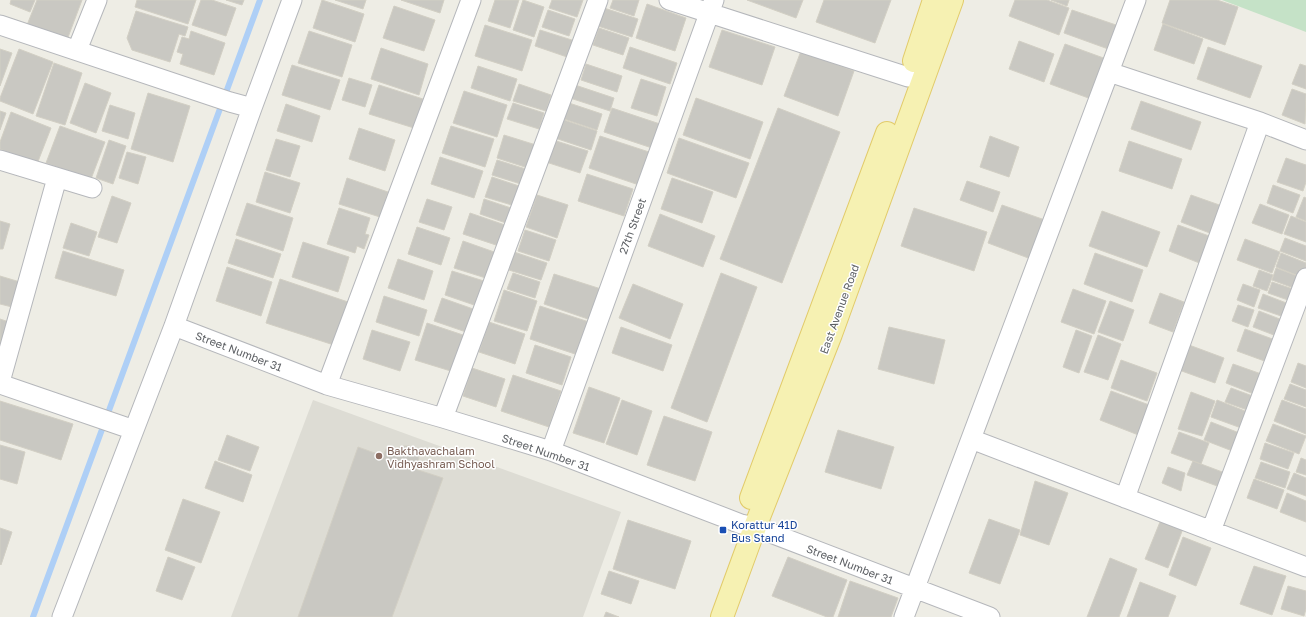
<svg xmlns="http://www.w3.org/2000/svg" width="1306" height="617" viewBox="0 0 1306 617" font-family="'Golos Text',sans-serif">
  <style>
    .education { fill: #dddcd4 }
    .green { fill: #c5e2c7 }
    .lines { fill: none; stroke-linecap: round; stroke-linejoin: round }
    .stream { stroke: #aecff6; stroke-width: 6 }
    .building { fill: #c9c8c2; stroke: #d2cfc4 }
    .minor-casing { stroke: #b5b7bb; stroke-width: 21 }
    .major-casing { stroke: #e2cb6a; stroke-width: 24 }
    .minor { stroke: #fff; stroke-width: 19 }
    .major { stroke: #f6f1b2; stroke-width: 22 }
    .education-dot { fill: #8d6e63; stroke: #fff; stroke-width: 1.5 }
    .transit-dot { fill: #1a4fb4; stroke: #fff; stroke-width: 1.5 }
    .labels { text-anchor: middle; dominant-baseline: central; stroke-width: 3; stroke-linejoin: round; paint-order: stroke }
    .street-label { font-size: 11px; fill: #5d6064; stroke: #fff }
    .education-label { font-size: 11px; fill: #785e54; stroke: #fff; text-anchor: start }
    .transit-label { font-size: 11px; fill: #164399; stroke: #fff; text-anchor: start }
  </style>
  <rect width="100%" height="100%" fill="#eeede5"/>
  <path class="education" d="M313,400L621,512L583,617H231Z"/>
  <path class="green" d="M1222,0H1306V32Z"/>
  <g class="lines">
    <path class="stream" d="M33,617L260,0"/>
  </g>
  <path class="building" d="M11,0H35L30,12L10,4Z
    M37,0H82L67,40L27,25Z
    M137,0H196L188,24L135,7Z
    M201,0H212L236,8L226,36L192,25Z
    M226,0H244L242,5Z
    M322,0L364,14L355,42L313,28Z
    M335,0H366L363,9Z
    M401,0H444L440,13Z
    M495,0H519L510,28L488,21Z
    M523,0L544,7L534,37L513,30Z
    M552,0H583L577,17L549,8Z
    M613,0H639L634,16L610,8Z
    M747,0H803L796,18Z
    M824,0H891L875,43L816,22Z
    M1015,0H1047L1069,8L1059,35L1009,16Z
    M1051,0H1069L1067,6Z
    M1170,0H1217L1238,7L1225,45L1162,23Z
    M647,4L686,18L675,51L636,38Z
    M394,6L435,20L424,51L383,38Z
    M604,8L638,19L632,37L598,26Z
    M548,10L575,19L569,36L542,27Z
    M1072,10L1119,26L1111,50L1064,33Z
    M136,11L188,27L185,36L179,34L170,62L132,50L127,38Z
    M1163,24L1203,39L1194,64L1154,50Z
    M485,25L532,40L522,71L475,56Z
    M599,28L629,38L623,55L593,45Z
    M540,30L575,41L570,58L535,46Z
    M722,30L775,47L762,85L709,67Z
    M191,31L225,43L214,75L180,64L183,54L177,52L182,37L189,39Z
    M309,31L352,45L342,77L298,63Z
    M1019,41L1054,54L1044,82L1009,69Z
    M1065,44L1109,60L1094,100L1050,84Z
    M630,47L677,63L670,84L623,68Z
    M1208,47L1262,66L1250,98L1197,79Z
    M381,48L428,64L419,95L371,79Z
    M0,49L12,53L0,86Z
    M19,49L53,62L33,114L0,101V98Z
    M801,51L854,71L838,116L784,96Z
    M54,63L82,73L65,125L36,116Z
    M586,64L622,76L617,92L581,80Z
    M1300,64L1306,66V89L1292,84Z
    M292,65L340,80L330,110L282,95Z
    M478,66L517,79L510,101L471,88Z
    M349,78L372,85L365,107L342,100Z
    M641,79L666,87L657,116L631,108Z
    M85,83L111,93L96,133L70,123Z
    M519,84L551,95L546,111L513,101Z
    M379,85L423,99L414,128L369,114Z
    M575,85L614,98L610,111L570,98Z
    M1292,89L1306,94L1305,124L1282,115Z
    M464,91L507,105L497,137L453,123Z
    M148,93L190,106L173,162L131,149Z
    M696,98L763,122L750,159L683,135Z
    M1141,101L1201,122L1191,150L1131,129Z
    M513,103L544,113L539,129L507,119Z
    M569,103L602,114L597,130L564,119Z
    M286,104L320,116L312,142L277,131Z
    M110,105L135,113L128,139L102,131Z
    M612,108L663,125L655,149L604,132Z
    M778,108L840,132L782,283L720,259Z
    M0,111L6,113L0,130Z
    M11,112L51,128L37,164L0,149V142Z
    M561,119L597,131L591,150L555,138Z
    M60,126L105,142L91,179L46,163Z
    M451,126L494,139L485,167L442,153Z
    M359,128L395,140L385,171L349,159Z
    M504,135L536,145L528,168L497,158Z
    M600,136L649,152L639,185L589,168Z
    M990,136L1019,147L1009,177L980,167Z
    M679,138L749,163L736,198L667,173Z
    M276,139L300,146L290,177L266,170Z
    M109,140L126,146L113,184L96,178Z
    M553,140L588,151L580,173L546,162Z
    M1129,141L1182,159L1172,189L1119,171Z
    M127,152L146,157L138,184L119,178Z
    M440,157L483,171L474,198L431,184Z
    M1286,158L1306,165V182L1303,191L1277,182Z
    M497,160L529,170L524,185L492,175Z
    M265,172L300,183L290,213L256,202Z
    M587,174L633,189L624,216L578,201Z
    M492,177L522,187L515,206L485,197Z
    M347,178L388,192L380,217L339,204Z
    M672,178L713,192L702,223L661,209Z
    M967,181L1000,192L993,212L960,200Z
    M1273,185L1300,195L1293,213L1267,203Z
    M537,195L568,205L557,238L526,227Z
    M1191,195L1225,207L1215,235L1181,222Z
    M112,196L131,203L117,243L98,237Z
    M1304,197L1306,198V221L1296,217Z
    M427,199L452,207L444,230L419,222Z
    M484,199L511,208L506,223L480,214Z
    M247,203L293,218L283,251L236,235Z
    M1260,204L1289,215L1282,234L1252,223Z
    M1002,205L1045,220L1031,259L988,243Z
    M339,208L370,218L365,234L369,235L364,249L357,246L355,253L327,244Z
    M914,208L987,232L974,271L901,246Z
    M1102,211L1160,232L1147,267L1089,246Z
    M470,213L505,225L499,246L463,234Z
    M660,214L715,236L703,267L648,246Z
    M1291,216L1306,222V242L1284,234Z
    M0,221L10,224L3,249H0Z
    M71,223L97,232L89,256L63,248Z
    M1178,225L1212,237L1202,264L1169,251Z
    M417,227L450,238L441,265L408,254Z
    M525,230L556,240L549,261L518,251Z
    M1285,238L1306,246V261L1280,251Z
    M236,239L281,254L273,278L228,263Z
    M1245,239L1280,252L1272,273L1237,260Z
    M463,241L497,253L489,279L454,268Z
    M303,242L349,257L338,292L292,277Z
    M63,251L124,270L116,296L55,278Z
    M514,252L547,263L541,280L509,270Z
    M1095,253L1143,270L1132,302L1084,284Z
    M1281,253L1306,263V273L1304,278L1276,267Z
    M398,259L433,271L424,300L388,288Z
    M227,267L272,282L261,316L216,301Z
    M1276,268L1303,278L1299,290L1272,280Z
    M1259,270L1273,275L1267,291L1253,286Z
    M452,271L487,282L480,307L445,295Z
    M513,273L540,282L535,298L507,289Z
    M721,273L757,287L707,422L671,408Z
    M554,274L601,289L591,320L544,304Z
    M0,276L20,282L12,307L0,304Z
    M280,279L354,304L340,347L266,323Z
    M1272,282L1293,289L1288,300L1268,293Z
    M633,284L683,304L670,339L619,318Z
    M1243,284L1260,290L1254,307L1237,300Z
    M1073,289L1106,301L1094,334L1061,322Z
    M504,290L537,301L527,331L494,321Z
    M1160,293L1184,302L1173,332L1149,323Z
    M1263,294L1289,304L1284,317L1258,308Z
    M384,296L427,310L419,336L376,322Z
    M442,298L476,310L469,333L434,321Z
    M1110,301L1134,310L1123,341L1098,332Z
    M1238,305L1254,310L1248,327L1232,321Z
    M540,306L589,322L578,355L530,339Z
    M1259,311L1285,321L1279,337L1253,327Z
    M0,319L12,323L0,355Z
    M489,322L525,334L515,364L479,352Z
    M427,323L466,336L454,372L415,360Z
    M621,327L672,345L663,371L612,353Z
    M889,327L945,340L934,384L878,369Z
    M1245,329L1278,341L1270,363L1237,351Z
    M372,330L410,342L400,371L363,359Z
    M1076,330L1092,336L1079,373L1063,367Z
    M1098,335L1121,344L1108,380L1084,372Z
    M535,345L571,357L562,385L526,373Z
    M1189,345L1224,358L1215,383L1179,370Z
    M1121,360L1157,373L1147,401L1111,388Z
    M1298,363L1306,366V388L1291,382Z
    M1233,364L1267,376L1259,396L1226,383Z
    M472,368L505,379L496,407L463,396Z
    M513,375L561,391L549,427L501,411Z
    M1290,384L1306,390V407L1284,399Z
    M589,387L620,398L604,443L573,433Z
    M1231,388L1258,398L1253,412L1225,402Z
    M1111,391L1152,406L1141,436L1100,420Z
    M1191,392L1215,401L1202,436L1178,429Z
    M622,400L652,411L637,455L606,444Z
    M1217,400L1250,413L1244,429L1211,417Z
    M1282,400L1306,409V434L1274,421Z
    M0,401L73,424L61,460L0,440Z
    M664,416L712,432L695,481L647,465Z
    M1211,422L1242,434L1235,452L1204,440Z
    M1273,424L1306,436L1299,454L1266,441Z
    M838,430L894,447L881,489L825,472Z
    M1179,432L1209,443L1201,464L1171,453Z
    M227,435L259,447L250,471L218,460Z
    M1265,443L1294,453L1288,469L1260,459Z
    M0,445L25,452L17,484L0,479Z
    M402,446H409L415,451L417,454L419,458L415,469L443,478L392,617H298L358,447L383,456L387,447L391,449H397Z
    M1301,458L1306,460V475L1296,472Z
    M215,461L252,475L243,502L205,488Z
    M1193,461L1225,473L1220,487L1187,475Z
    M1261,462L1290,472L1285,488L1255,478Z
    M1168,467L1185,473L1181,491L1162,483Z
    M1294,473L1306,478V496L1287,489Z
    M1254,479L1284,490L1277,509L1247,498Z
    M1035,481L1068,493L1049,545L1020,535Z
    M1287,493L1306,501V522L1280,512Z
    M183,499L220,512L201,563L165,550Z
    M1162,517L1184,526L1168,568L1145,559Z
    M989,519L1020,530L1000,584L969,573Z
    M628,520L691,541L675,589L613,569Z
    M0,528L12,532L1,565L0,564Z
    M1183,537L1211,548L1196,586L1169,575Z
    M168,557L195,567L182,600L156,591Z
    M788,557L847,580L833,617H827L772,596Z
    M1110,558L1137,569L1119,617H1087Z
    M1254,566L1286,576L1272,615L1240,604Z
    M609,571L639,581L631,604L601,594Z
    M850,581L898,598L891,617H838Z
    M1140,582L1176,596L1168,617H1127Z
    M1288,586L1306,591V609L1304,616L1281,609Z
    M606,612L619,617H604Z"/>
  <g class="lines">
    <defs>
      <path id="minor" d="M669,0L908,77
        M0,25L230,102L252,108
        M77,50L97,0
        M1109,72L1260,122L1306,140
        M0,160L92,188
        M174,326L327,385L443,418L551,451L741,524L755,527L990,617
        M0,382L57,178
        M0,384L134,430
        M327,385L471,0
        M443,418L598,0
        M971,439L1306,567
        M551,451L714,0
        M1125,498L1260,122
        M1211,531L1306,278
        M62,617L174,326L252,108L292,0
        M904,617L1136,0"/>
      <path id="major" d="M914,61L934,0
        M751,498L887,133
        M722,617L755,527L831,334L952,0"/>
    </defs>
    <use href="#minor" class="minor-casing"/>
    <use href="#major" class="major-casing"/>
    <use href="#minor" class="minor"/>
    <use href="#major" class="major"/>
  </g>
  <circle class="education-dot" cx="379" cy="456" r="4"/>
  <rect class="transit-dot" x="719" y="526" width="8" height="8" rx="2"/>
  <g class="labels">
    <g class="street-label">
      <text transform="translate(632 226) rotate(-70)">27th Street</text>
      <text transform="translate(839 309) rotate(-70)">East Avenue Road</text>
      <text transform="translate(239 351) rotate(21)">Street Number 31</text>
      <text transform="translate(546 452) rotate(19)">Street Number 31</text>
      <text transform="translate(850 564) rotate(21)">Street Number 31</text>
    </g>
    <g class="education-label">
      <text x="387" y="450">Bakthavachalam<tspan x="387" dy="13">Vidhyashram School</tspan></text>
    </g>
    <g class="transit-label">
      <text x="731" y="524">Korattur 41D<tspan x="731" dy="13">Bus Stand</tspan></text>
    </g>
  </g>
</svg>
